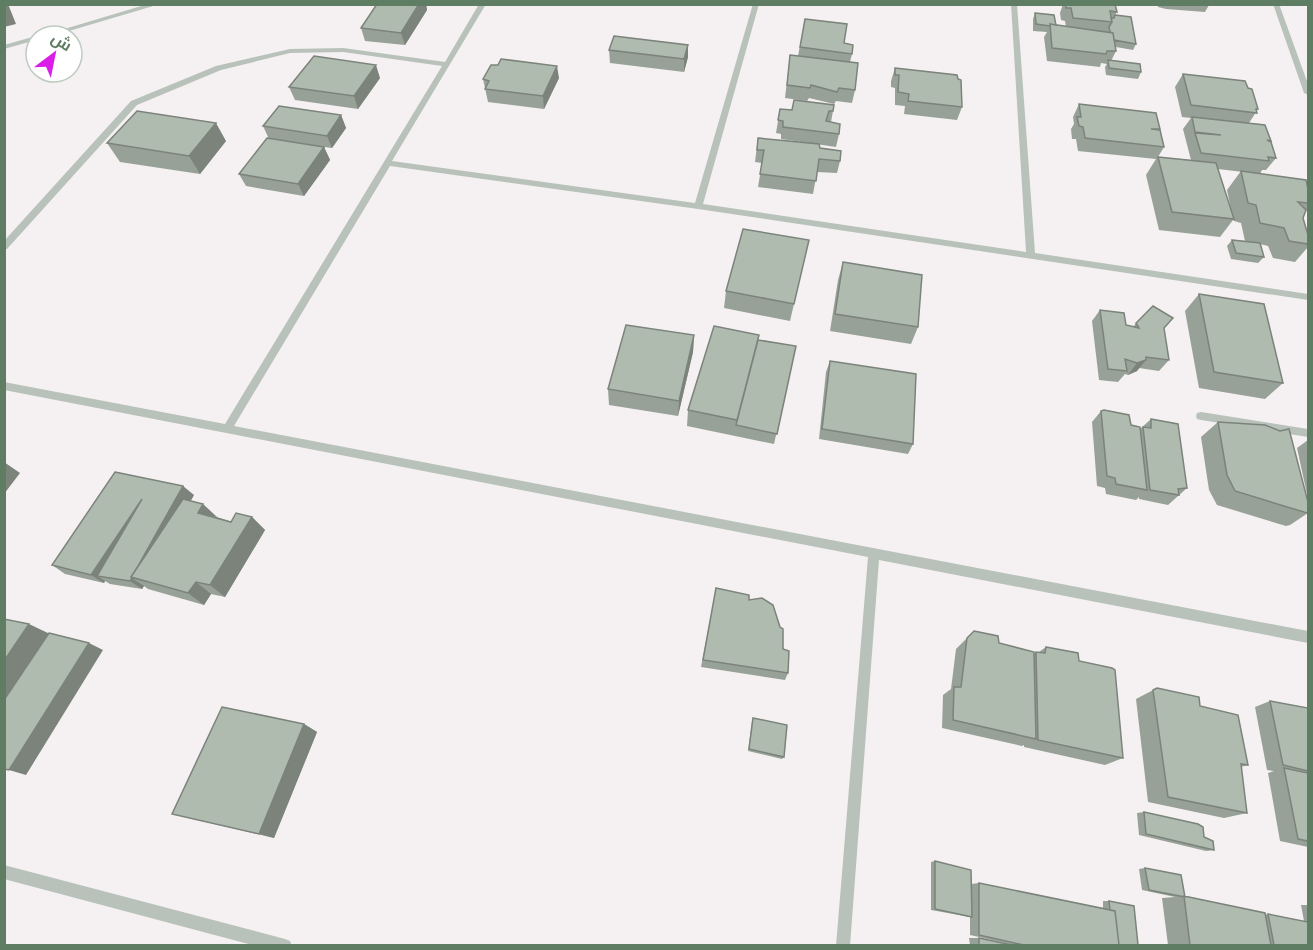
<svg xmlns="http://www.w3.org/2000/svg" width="1313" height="950" viewBox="0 0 1313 950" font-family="'Varela Round',Cairo,sans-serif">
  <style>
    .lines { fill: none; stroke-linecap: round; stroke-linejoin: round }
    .minor { fill: #b8c2ba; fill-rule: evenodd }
    .wall { fill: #97a197 }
    .shaded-wall { fill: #7b837b }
    .building { fill: #b0bbb0; stroke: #7b837b; stroke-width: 1.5 }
  </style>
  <rect width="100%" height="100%" fill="#f5f1f2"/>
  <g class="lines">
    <path class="minor" d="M148,4H160L52,36H41Z
      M479,4H486L392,161L695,203L753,4H759L703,204L1026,252L1011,4H1017L1035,253L1308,294V300L698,209L390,166L234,426L1308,631V643L879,560L850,946H836L868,557L4,390V382L225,424L442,66L343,52L290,53L221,70L137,105L7,249L4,250V241L131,101L216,66L290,49L343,48L445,62Z
      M1273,4H1279L1308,84V95L1304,93Z
      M36,36V40L4,49V45Z
      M1201,412L1308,429V437L1201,420L1197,419L1196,416L1197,413Z
      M4,865L285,939L290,941L292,946H256L4,879Z"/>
  </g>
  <path class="wall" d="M377,4H426L427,10L405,45L365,41L361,28Z
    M1063,4H1115L1117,12L1115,15L1136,44L1133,50L1116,47V51L1111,61L1141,72L1138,79L1106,75L1105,67L1107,64L1101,63L1100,67L1047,61L1044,37L1047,32L1033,31V19L1035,13L1056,25L1066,27L1065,21L1061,20L1060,13Z
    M1157,4H1216L1215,6L1209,5L1205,12L1166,9L1158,7Z
    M805,19L844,43L852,54L850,62L855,90L852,103L836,101L834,104L809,98L807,101L785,98L790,55L798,56Z
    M688,45V57L684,72L610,63L609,50Z
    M498,65L559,78L544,109L488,102L483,79Z
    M895,68L962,107L957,120L904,114L905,106L895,105V88L891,87V81Z
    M1183,74L1258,109L1249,123L1271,141L1270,142L1276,158L1266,170H1262L1260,174L1218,169L1231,210L1227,190L1241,171L1308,189V209L1305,212L1303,218L1308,235V247L1295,262L1273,258L1268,246L1260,244L1264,257L1258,263L1231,259L1227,246L1232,240L1245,241L1241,223L1234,221L1233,220L1220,237L1159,230L1146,175L1156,159L1078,151L1076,139H1072L1071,129L1074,124L1073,117L1079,104L1160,129L1159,130L1164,147L1158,157L1191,160L1183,129L1191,118L1182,117L1175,87Z
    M380,78L358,109L295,100L289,87Z
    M780,109L833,111L831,122L839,134L836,147L781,139V134L776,133Z
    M341,115L346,128L332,148L303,144L324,147L330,160L304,196L246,186L239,174L269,139L263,126Z
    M758,138L840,161L837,173L817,172L813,194L758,187L762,163L755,162Z
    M226,141L200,174L120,162L107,143Z
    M809,240L790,321L724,308L726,291Z
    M843,262L918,327L911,344L830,331L838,280Z
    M1199,294L1283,383L1265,399L1199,388L1185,311Z
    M1100,310L1126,325L1133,327L1136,323L1164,328L1169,360L1159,371L1139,368L1137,371L1128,375L1125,374L1118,382L1099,380L1092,321Z
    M694,335L693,352L678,416L609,405L608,389Z
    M758,340L796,346L774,444L687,426L688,410Z
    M830,361L913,444L908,454L819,439L826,372Z
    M1101,411L1140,429L1151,419L1187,488L1168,505L1139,499V497L1136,500L1106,494L1105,488L1097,486L1092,422Z
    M1218,422L1308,499L1297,448L1308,440V513L1290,525L1286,526L1217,505L1209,490L1201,437Z
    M194,495L190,501L217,517L231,522L252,517L265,530L225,597L211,594L204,605L148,589L144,586L142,589L110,584L105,581L104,583L65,574L52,565Z
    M716,588L749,600L783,649L788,673L785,680L701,667Z
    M974,631L999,643L1034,653L1036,652H1039L1046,647L1079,661L1123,758L1105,765L1024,747V745L1022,746L942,728L943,695L951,689L956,649Z
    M1157,688L1200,706L1248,765L1241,767L1247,813L1224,818L1148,802L1136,699Z
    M1270,701L1308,708V847L1280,841L1268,773L1274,771L1267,770L1255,707Z
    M753,718L784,757L782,759L748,751L752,721Z
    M304,724L317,732L274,838L172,814Z
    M1144,812L1204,837L1214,850L1206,851L1139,835L1137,813Z
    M935,861L971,884L979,883L1103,909V901H1109L1138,945H1014L970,935V917L931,910V862Z
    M1145,868L1184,896L1265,914L1304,921L1301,905H1308V945H1168L1162,898L1175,897L1142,890L1139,869Z
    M969,938H979L1012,945H970Z"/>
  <path class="shaded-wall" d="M4,4H8L16,24L4,27Z
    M419,4H426L427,10L405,45L401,33Z
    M688,45V57L684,72V59Z
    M376,65L380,78L358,109L354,96Z
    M557,66L559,78L544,109L543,96Z
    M341,115L346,128L332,148L327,136Z
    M216,123L226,141L200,174L189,156Z
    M324,147L330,160L304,196L298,184Z
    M694,335L693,352L678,416L679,401Z
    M1146,360L1137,371L1128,375L1137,363Z
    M4,462L20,473L4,494Z
    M183,486L194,495L146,582L132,578Z
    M142,499L97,576L105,581L104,583L91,575Z
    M203,504L217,517L198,513Z
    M252,517L265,530L225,597L210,585Z
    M132,578L144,586L142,589L130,581Z
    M196,582L211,594L204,605L188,593Z
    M29,624L50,634L4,707V661Z
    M89,643L103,650L26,775L9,770Z
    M304,724L317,732L274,838L259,834Z"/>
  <path class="building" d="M377,4H419L401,33L361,28Z
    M1066,4H1115L1117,12L1110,11L1112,22L1073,18L1071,8H1066Z
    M1035,13L1054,15L1056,25L1050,24V26L1036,24Z
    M1115,15L1131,17L1136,44L1114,40L1113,33L1110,32L1109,27L1112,22L1111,18H1114Z
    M805,19L847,24L844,43L853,45L852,54L800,47Z
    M1050,24L1113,33L1116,51H1107L1106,54L1052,48Z
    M614,36L688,45L684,59L609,50Z
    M790,55L858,63L855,90L839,88L837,92L811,85L810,88L787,85Z
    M314,56L376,65L354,96L289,87Z
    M501,59L557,66L543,96L485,89L489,81L483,79L491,65H498Z
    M1108,60L1140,64L1141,72L1109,68Z
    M895,68L957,75L958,79L961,80L962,107L908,101L909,94L898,92L899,75H895Z
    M1183,74L1245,81L1248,88L1252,89L1258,109H1256L1257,113L1191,105Z
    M794,100L834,105L833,111H829L826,121L840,124L839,134L783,127V121L778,120L780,109L792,110Z
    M1079,104L1156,113L1160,129H1151L1160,130L1164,147L1085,138L1083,127L1079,126L1077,117H1081Z
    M279,106L341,115L327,136L263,126Z
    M137,111L216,123L189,156L107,143Z
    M1192,117L1265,125L1271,141L1267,140L1271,142L1276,158L1268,157L1269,161L1201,153L1195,133L1221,135L1195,132Z
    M267,138L324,147L298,184L239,174Z
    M758,138L819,144L820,148L841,151L840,161L819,159L816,181L760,174L764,150H757Z
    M1158,157L1216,163L1234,219L1172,212Z
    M1241,171L1306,180L1308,189V203L1298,202L1306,210L1303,218L1308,235V244L1289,241L1284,228L1260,223L1256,205L1248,203Z
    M743,229L809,240L794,304L726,291Z
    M1232,240L1260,243L1264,257L1236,253Z
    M843,262L922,275L918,327L835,314Z
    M1199,294L1264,304L1283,383L1214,372Z
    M1153,306L1173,318L1164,328L1169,360L1146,357V360L1137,363L1125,359L1127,371L1108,369L1100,310L1124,313L1126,325L1139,328L1136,323Z
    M626,325L694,335L679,401L608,389Z
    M714,326L759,335L737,420L688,410Z
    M758,340L796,346L777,434L736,425Z
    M830,361L916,374L913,444L822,429Z
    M1104,410L1129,415L1131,425L1140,427L1147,490L1116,484L1115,478L1107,476L1101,411Z
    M1151,419L1178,424L1187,488L1178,489L1179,495L1150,490L1143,427L1151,428Z
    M1218,422L1265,425L1280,431L1289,429L1308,502V512L1307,513L1235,491L1227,475Z
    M115,472L183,486L138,566L131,577L132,578L130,581L97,576L142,499L91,575L52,565Z
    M183,499L203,504L198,513L231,522L236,513L252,517L210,585L196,582L188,593L131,577Z
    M716,588L749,595V600L762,598L773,605L780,627L783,629V649L789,651L788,673L703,660Z
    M4,619L29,624L4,661Z
    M974,631L998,636L999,643L1034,652L1036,739L953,720L954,687H961L967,638Z
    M49,633L89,643L9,770L4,769V700Z
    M1046,647L1078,653L1079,661L1112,668L1115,670L1123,758L1038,740L1036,652L1045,653Z
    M1157,688L1199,697L1200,706L1238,715L1248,765L1241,764L1247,813L1168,797L1153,690Z
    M1270,701L1308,708V771L1283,765Z
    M222,707L304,724L259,834L172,814Z
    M753,718L787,725L784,757L749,749Z
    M1284,768L1308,773V841L1298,839Z
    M1144,812L1198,824L1203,827L1204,837L1213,841L1214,850L1146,834Z
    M935,861L971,870L972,917L935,909Z
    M1145,868L1181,875L1185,897L1149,890Z
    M979,883L1115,911L1119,945H1024L979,935Z
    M1184,896L1265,913L1271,945H1190Z
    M1109,901L1134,906L1138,945H1119L1115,911L1110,910Z
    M1268,914L1308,922V945H1274Z
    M979,938L1012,945H979Z"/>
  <rect width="1313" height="950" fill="none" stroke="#5f7d63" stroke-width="12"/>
  <g transform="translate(54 54) rotate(32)"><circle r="28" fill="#ffffff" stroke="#bfcbc1" stroke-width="1.5"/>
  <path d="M0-4.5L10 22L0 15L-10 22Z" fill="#db1de9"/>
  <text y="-9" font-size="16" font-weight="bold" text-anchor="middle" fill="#5f7d63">ش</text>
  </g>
</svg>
